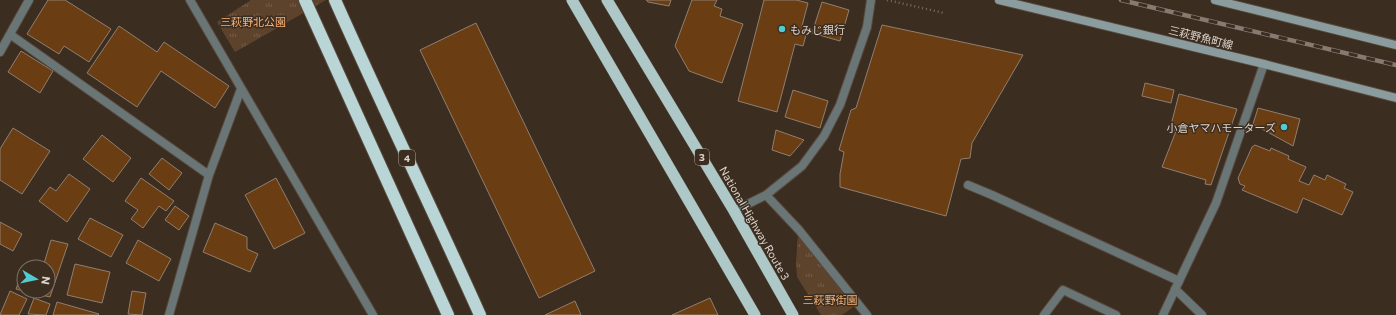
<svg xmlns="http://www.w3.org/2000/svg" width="1396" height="315" viewBox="0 0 1396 315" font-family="Commissioner,'Noto Sans JP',sans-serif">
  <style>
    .grass { fill: url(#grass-tufts) }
    .building { fill: #6a3e12; stroke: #907e70 }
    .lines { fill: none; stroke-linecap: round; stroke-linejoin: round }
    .service-casing { stroke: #56483d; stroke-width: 10 }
    .minor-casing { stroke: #56483d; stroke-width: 10 }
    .tertiary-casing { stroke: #56483d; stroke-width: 10 }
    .secondary-casing { stroke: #56483d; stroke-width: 10 }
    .trunk-casing { stroke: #56483d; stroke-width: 12 }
    .motorway-casing { stroke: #56483d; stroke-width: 14 }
    .path { stroke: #7a6d63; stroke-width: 2.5; stroke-dasharray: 1 3; stroke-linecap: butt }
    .service { stroke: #6a7576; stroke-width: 8 }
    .minor { stroke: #6a7576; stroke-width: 8 }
    .tertiary { stroke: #6a7576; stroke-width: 8 }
    .secondary { stroke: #8a9c9d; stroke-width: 8 }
    .trunk { stroke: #aec8c8; stroke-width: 11 }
    .motorway { stroke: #b9d5d6; stroke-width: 12 }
    .rail-casing { stroke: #877b71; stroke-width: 4.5 }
    .rail { stroke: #3c2d21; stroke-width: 3; stroke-dasharray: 9; stroke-linecap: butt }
    .poi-dot { fill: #51ccd2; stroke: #3c2d21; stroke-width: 1.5 }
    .labels { text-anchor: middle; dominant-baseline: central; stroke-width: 3; stroke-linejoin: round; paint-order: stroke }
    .shield { fill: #3c2d21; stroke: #ada399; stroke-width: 1 }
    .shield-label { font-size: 10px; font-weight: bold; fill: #ded5cd }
    .park-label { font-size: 11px; fill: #f9b275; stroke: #3c2d21 }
    .poi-label { font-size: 11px; fill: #ded5cd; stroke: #3c2d21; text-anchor: start }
    .street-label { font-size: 11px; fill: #ded5cd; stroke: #3c2d21 }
  </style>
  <defs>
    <pattern id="grass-tufts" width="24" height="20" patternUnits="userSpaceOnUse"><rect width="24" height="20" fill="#5e432c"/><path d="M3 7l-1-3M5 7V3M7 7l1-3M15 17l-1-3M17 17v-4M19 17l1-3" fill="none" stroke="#755d49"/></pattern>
  </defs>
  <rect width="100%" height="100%" fill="#3c2d21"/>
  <path class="grass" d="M251,0H326L235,52L217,22Z
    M798,235L856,305L842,315H821L797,277L796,262Z"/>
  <path class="building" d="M48,0H65L111,29L89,62L64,46L59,54L27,34Z
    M646,0H671L669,6L648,2Z
    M692,0H717L714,6L722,9L720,16L743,24L722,83L689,71L675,46Z
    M764,0H796L808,3L802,26L808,28L803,46L795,44L777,112L738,101Z
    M822,2L849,10L840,41L812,33Z
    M476,23L595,271L539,298L420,50Z
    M882,25L1023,55L972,143L970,158L961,159L946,216L840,187V174L844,152L839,150L851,110L856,108Z
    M119,26L157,52L164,42L229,86L215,108L161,71L137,107L87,73Z
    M21,51L53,71L40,93L8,72Z
    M1145,83L1174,90L1171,103L1142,96Z
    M793,90L828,101L820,128L785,117Z
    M1179,94L1237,109L1211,185L1205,184L1206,180L1162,167L1176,131L1170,129Z
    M1258,108L1300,119L1293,146L1253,124Z
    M13,128L50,151L22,194L0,180V149Z
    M776,130L804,140L790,156L772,150Z
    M102,135L131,158L113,182L83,159Z
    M1255,145L1270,151L1271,148L1289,156L1288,159L1306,167L1299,181L1309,185L1314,175L1325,180L1327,175L1346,184L1344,188L1353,192L1342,215L1303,198L1297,213L1242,190L1245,186L1240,184L1238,178L1252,147Z
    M162,158L182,173L169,190L149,174Z
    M69,174L90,189L67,222L39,201L50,187L56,191Z
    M141,178L174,201L166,211L159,206L143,228L131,219L138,210L125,201Z
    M276,178L305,233L274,249L245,195Z
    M175,206L189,216L179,230L165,220Z
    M90,218L123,235L111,257L78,239Z
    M0,222L22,234L13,251L0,244Z
    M215,223L247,237V249L258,254L250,272L203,252Z
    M51,240L68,244L50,297L25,291H48V267H43Z
    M138,240L171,259L159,281L126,263Z
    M75,264L110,272L102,303L67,295Z
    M22,273L24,274V291L16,289Z
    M10,291L27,299L19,315H0Z
    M132,291L146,293L142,315L128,314Z
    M34,298L50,304L46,315L28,314Z
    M710,298L718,315H672Z
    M575,301L581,315H545Z
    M57,302L99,314L98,315H53Z"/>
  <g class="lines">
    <defs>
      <path id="service" d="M968,185L992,195L1179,281
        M1175,289L1202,315
        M1044,315L1063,290L1116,315"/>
      <path id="minor" d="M190,0L373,315
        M11,35L209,175
        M766,195L802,166L824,136L840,105L867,27L871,0
        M734,211L766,195L799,230L867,315
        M169,315L209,175L241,89
        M1163,315L1216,203L1264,64"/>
      <path id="tertiary" d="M0,52L29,0"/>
      <path id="secondary" d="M999,0L1264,64L1396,98
        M1215,0L1396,45"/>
      <path id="trunk" d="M572,0L755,315
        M607,0L734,211L793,315"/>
      <path id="motorway" d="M305,0L448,315
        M335,0C382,106 433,210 480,315"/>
    </defs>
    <use href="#service" class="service-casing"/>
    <use href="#minor" class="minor-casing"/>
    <use href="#tertiary" class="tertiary-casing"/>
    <use href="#secondary" class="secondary-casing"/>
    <use href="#trunk" class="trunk-casing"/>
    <use href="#motorway" class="motorway-casing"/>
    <path class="path" d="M887,0L944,13"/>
    <use href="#service" class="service"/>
    <use href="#minor" class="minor"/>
    <use href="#tertiary" class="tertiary"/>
    <use href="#secondary" class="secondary"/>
    <use href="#trunk" class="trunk"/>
    <use href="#motorway" class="motorway"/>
    <defs>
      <path id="rail" d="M1121,0L1396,65"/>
    </defs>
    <use href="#rail" class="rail-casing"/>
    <use href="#rail" class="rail"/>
  </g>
  <g class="poi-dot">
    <circle cx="782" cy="29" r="4"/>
    <circle cx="1284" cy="127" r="4"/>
  </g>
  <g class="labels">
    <g class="shield">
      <rect x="695" y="149" width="14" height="16" rx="3"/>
      <rect x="399" y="150" width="16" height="16" rx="3"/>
    </g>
    <g class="shield-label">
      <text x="702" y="157">3</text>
      <text x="407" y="158">4</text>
    </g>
    <g class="park-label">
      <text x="253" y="21">三萩野北公園</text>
      <text x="830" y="299">三萩野街園</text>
    </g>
    <g class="poi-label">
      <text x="790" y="29">もみじ銀行</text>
      <text x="1276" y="127" text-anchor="end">小倉ヤマハモーターズ</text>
    </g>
    <g class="street-label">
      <text transform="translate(1201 37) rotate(14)">三萩野魚町線</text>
      <text transform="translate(755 223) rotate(60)">National Highway Route 3</text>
    </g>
  </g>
  <g transform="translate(36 279) rotate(99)"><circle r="19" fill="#3c2d21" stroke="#7d7066"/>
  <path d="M0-3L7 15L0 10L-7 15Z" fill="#51ccd2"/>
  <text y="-6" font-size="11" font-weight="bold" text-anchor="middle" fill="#ded5cd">N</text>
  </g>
</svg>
